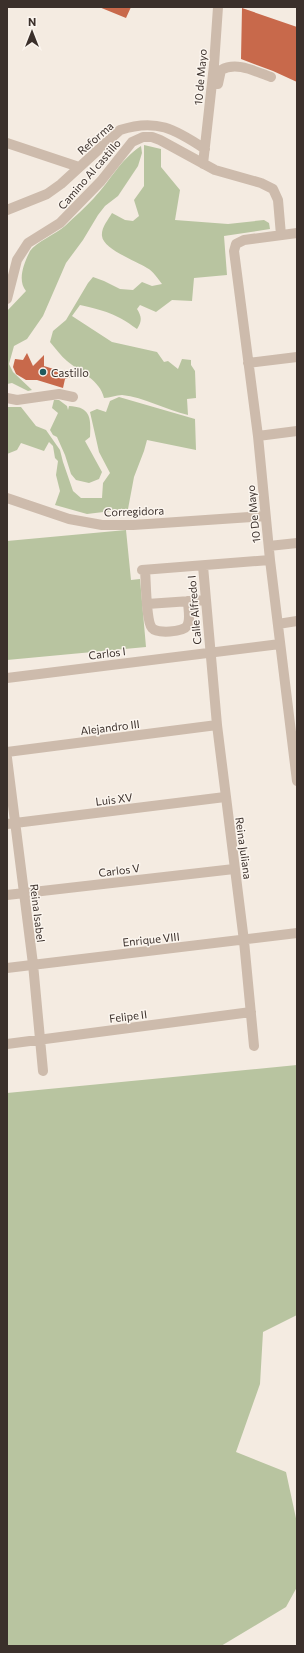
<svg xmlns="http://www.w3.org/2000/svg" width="304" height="1653" viewBox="0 0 304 1653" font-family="Commissioner,sans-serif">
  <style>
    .green { fill: #b8c4a0 }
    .building { fill: #c8694b }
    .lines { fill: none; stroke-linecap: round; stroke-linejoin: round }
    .minor { stroke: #cdbbac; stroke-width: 10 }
    .poi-dot { fill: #1f5a5e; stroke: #fbf5ee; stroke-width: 1.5 }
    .labels { text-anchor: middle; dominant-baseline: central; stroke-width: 3; stroke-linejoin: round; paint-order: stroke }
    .street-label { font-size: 11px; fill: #3b302b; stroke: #fbf5ee }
    .poi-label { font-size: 11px; fill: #3b302b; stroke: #fbf5ee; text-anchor: start }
  </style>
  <rect width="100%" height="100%" fill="#f4ebe1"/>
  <path class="green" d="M144,145L161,149V167L180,190L175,220L228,224L264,220L269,223L270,229L224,236L227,275L194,278L192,301L172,300L156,312L140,305L137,309C142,317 142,321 137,329C115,313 105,311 80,305L72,316L112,342L157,352L164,362L168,361L178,369L182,359L191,360V365L195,371L196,398L187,399L188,415C166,410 144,397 122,395C116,395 110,398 104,398C100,380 80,372 67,361C61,356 56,349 50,342L53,331L66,320L88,283L93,277L104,281L120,289L133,290L142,282L152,286L162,284C158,279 153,271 147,268C136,261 103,249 102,236C101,228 108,220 112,213L125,220L133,221L139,216L134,200L144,186Z
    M141,146L142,153L138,166L118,196L105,206L98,215L83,240L66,263L43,316L27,339L14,346L9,364L13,372L32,390L28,391L12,383L7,384V311L26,291C17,280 24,263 30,251C36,242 56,234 65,226C74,217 85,208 94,198C111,180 119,161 141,146Z
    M119,397L195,419L196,450L147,440L144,451L134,477L128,509L87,514L55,505L60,491L56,475L58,461L55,458L53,446L49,442L44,451L21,443L17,450L7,454V407H21L36,426L46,430L60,450L63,462L73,491L81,498H102L103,483L110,473L99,452L90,412L97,409L106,412L110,401Z
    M54,400H59L67,406L68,410L69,406C91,407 91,418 90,437L85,441L102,472L99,479L89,483L76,480L71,474L65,455L57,437L53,435L50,430L58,413L52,408Z
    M126,530L131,580L140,579L146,647L7,660V541Z
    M297,1065V1315L263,1332L260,1384L236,1452L286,1472L297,1523V1587L286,1607L221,1646H7V1093Z"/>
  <path class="building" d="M99,7H131L126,18Z
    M242,8L297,27V82L273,71L241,59Z
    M27,353L33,366L44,355V366L60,371L63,370L82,373L65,379L63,388L37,380H26L16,374L13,367L15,359L23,360Z"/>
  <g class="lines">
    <path class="minor" d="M218,84L221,70C237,61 256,72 271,77
      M7,143L79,167
      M203,164L214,65L218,7
      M7,210L47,194L61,184L120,130C156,118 175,129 205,149
      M297,233L244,240L236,244L234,251L258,436L270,560L297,781
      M7,299L17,260L28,243L60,223L101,181L132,142L143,137H152L160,140L215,170L261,183L273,189L278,200L281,235
      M248,363L297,357
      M7,398L17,400L59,394L73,397
      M258,436L297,431
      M7,498L69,519L102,525H133L265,516
      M269,546L297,543
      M203,566L217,725L244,941L254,1046
      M142,570L270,560
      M145,570C146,581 146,621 152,628C157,634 183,632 187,626C191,620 188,608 188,601
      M147,604L205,600
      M278,624L297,621
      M7,678L280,644
      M7,752L217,725
      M7,758L33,964L43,1071
      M7,824L225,797
      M7,895L234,869
      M7,968L297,933
      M7,1044L251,1012"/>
  </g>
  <circle class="poi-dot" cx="43" cy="372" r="4"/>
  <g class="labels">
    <g class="street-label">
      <text transform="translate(200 77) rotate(-85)">10 de Mayo</text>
      <text transform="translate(95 138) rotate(-41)">Reforma</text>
      <text transform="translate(89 174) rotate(-49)">Camino Al castillo</text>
      <text transform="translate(134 511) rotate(-2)">Corregidora</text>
      <text transform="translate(253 514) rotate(-96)">10 De Mayo</text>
      <text transform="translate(194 610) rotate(-95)">Calle Alfredo I</text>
      <text transform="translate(107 653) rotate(-7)">Carlos I</text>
      <text transform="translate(110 727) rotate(-7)">Alejandro III</text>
      <text transform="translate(114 799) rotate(-7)">Luis XV</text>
      <text transform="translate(244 848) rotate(82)">Reina Juliana</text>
      <text transform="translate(119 870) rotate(-7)">Carlos V</text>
      <text transform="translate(38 913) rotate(83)">Reina Isabel</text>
      <text transform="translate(151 939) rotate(-6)">Enrique VIII</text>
      <text transform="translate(128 1016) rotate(-7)">Felipe II</text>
    </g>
    <g class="poi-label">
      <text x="51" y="372">Castillo</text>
    </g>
  </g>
  <rect width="304" height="1653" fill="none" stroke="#3b302b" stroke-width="16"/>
  <g transform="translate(32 32)" stroke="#fbf5ee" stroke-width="3" paint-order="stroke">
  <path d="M0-3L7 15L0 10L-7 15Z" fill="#3b302b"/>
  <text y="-6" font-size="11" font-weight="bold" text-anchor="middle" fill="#3b302b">N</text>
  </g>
</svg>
